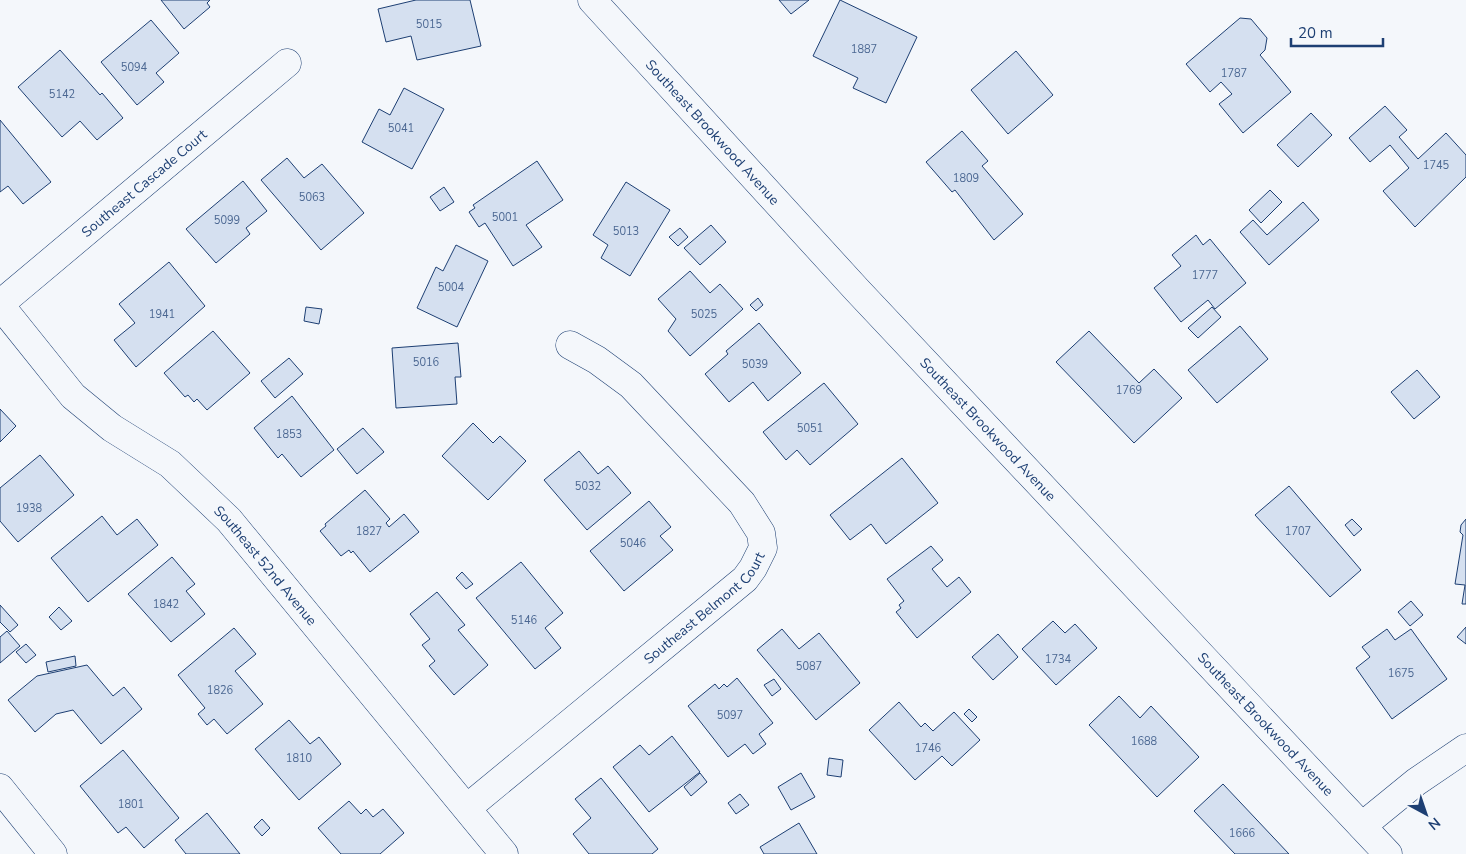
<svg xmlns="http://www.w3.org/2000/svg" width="1466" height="854" viewBox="0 0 1466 854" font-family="'Nunito Sans',sans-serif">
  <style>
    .building { fill: #d5e0f0; stroke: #1d3f73 }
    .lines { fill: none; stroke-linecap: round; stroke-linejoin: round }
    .minor-casing { stroke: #1d3f73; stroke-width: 29 }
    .major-casing { stroke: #1d3f73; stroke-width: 29 }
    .minor { stroke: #f4f7fb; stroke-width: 28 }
    .major { stroke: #f4f7fb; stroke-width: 28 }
    .labels { text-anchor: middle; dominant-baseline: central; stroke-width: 4; stroke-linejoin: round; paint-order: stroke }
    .number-label { font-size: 11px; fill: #4b6792 }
    .street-label { font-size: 14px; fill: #1d3f73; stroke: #f4f7fb }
  </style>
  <rect width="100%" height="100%" fill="#f4f7fb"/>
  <path class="building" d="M161,0H210L207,3L210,7L184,29Z
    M416,0H470L481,46L417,60L411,36L386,42L378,9Z
    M779,0H809L791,14Z
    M840,0L917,37L886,103L853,88L858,78L813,56Z
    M1240,18L1251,19L1267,38L1265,50L1260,55L1291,92L1243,133L1219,104L1232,94L1221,82L1210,92L1186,64Z
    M151,20L179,53L156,73L164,82L137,105L101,62Z
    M60,50L100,95L102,93L123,118L97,140L80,121L62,137L18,87Z
    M1016,51L1053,95L1008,134L971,90Z
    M404,88L444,109L412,169L362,142L379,109L390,115Z
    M1385,106L1407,130L1399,137L1418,159L1446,133L1466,155V177L1415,227L1383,191L1409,168L1390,145L1370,162L1349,138Z
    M1311,113L1332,135L1298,167L1277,145Z
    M0,120L51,182L23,204L8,186L0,192Z
    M962,131L988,161L982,166L1023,214L994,240L955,190L952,192L926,162Z
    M287,158L304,178L322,164L364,213L321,250L261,180Z
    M537,161L563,200L526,225L542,247L513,266L485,223L479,227L469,212L475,208L473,205Z
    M243,181L267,211L246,228L250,234L216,263L186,229Z
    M626,182L670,210L630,276L601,258L608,245L593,235Z
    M444,187L454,202L440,211L430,197Z
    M1270,190L1282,202L1261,223L1249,210Z
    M1303,202L1319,220L1269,265L1240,232L1253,220L1267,235Z
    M711,225L726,242L700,265L684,248Z
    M680,228L688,237L678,246L669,237Z
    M1196,235L1203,245L1210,239L1246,283L1215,309L1208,300L1181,322L1154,288L1181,266L1172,255Z
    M456,245L488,261L457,327L417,308L436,267L443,271Z
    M169,262L205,306L136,367L114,340L135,323L119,304Z
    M690,271L710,293L720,284L743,309L690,356L668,331L676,319L658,299Z
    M758,298L763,305L756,311L750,305Z
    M306,307L322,309L319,324L304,321Z
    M1212,307L1221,317L1198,338L1188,328Z
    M759,323L801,373L768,401L753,382L729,402L705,374L728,354L726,351Z
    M1240,326L1268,359L1217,403L1188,370Z
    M213,331L250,373L207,410L197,399L194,402L188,395L185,397L164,373Z
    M1089,331L1139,383L1154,369L1182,398L1134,443L1056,362Z
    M458,343L461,377H455L457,404L396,408L392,348Z
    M289,358L303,374L275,398L261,381Z
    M1417,370L1440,397L1414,419L1391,392Z
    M824,383L858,424L810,465L797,450L786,460L763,432Z
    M292,396L334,450L301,477L282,454L278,458L254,428Z
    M0,409L16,426L0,442Z
    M473,423L493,443L500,436L526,461L488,500L442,456Z
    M363,428L384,452L357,474L337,449Z
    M579,451L598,474L608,466L631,493L587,530L544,480Z
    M40,455L74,495L18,542L0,521V488Z
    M902,458L938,503L886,544L871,524L850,540L830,515Z
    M1289,486L1361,570L1330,597L1255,515Z
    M365,490L390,519L386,523L389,527L404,514L419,532L370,572L353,551L351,553L349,550L341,556L320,531L326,526L325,524Z
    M649,501L671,527L660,536L673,550L624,591L590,551Z
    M102,516L117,535L137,519L158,545L88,602L51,558Z
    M1352,519L1362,529L1354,536L1345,525Z
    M1466,519V604H1462L1465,585L1455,584L1463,535L1460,532L1461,525Z
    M931,546L943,560L932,569L947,587L959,577L971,592L917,638L896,612L901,608L899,605L904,601L887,579Z
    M172,557L195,584L186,591L205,614L171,642L128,594Z
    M521,562L563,613L545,628L561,648L535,669L476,598Z
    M462,572L473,584L466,589L456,578Z
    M437,592L465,625L458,630L488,665L454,695L429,666L435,661L422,645L430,639L410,614Z
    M1411,601L1423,615L1410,626L1398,612Z
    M0,605L18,625L10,632L0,622Z
    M59,607L72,621L61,630L49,617Z
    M1053,621L1065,633L1075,624L1097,648L1056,685L1022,649Z
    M1466,627V644L1457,637Z
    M234,628L256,654L235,671L263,704L227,734L214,719L207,725L198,714L205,708L178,675Z
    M782,629L799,649L819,633L860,683L816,720L757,650Z
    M1387,629L1395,640L1411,629L1447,679L1392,719L1356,668L1370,657L1362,647Z
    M7,631L20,646L0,663V637Z
    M998,634L1018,657L993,680L972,657Z
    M26,644L36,655L26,663L16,652Z
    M75,656L76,666L48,672L46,662Z
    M87,665L113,696L124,687L142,709L101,744L73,710L56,714L35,732L8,700L37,676Z
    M737,678L773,723L759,734L766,744L753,754L745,744L728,757L688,706L715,684L719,689L724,684L727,687Z
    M774,679L781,689L772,696L764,685Z
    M1119,696L1140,718L1151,706L1199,757L1157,797L1089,725Z
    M899,702L921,727L925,723L933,731L954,712L980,740L952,766L942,756L915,780L869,730Z
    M969,709L977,717L972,722L964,714Z
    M289,720L310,744L319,737L341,764L299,800L255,749Z
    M672,736L700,772L649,812L613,767L640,745L649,755Z
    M123,750L179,818L144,848L126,827L118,833L80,786Z
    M829,758L843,760L841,777L827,775Z
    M700,773L707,782L691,796L684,787Z
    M801,773L815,797L791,810L778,787Z
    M601,778L658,849L652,854H589L573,834L591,818L575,799Z
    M1223,784L1289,854H1235L1194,811Z
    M740,794L749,805L736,814L728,803Z
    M349,801L361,814L366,809L373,817L383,809L404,833L380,854H341L318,828Z
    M207,813L240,854H186L175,840Z
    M262,819L270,828L262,836L254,827Z
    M799,823L817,854H764L760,847Z"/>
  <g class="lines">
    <defs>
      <g id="minor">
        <path id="s1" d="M0,304L287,63"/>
        <path id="s2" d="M0,305L73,396L112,428L170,464L229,520L504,854"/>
        <path d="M0,788L53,854"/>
        <path id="s3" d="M467,808L745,579L753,568L763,548L761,533L742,503L631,385L597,360L570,345"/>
        <path d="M1362,826L1416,782L1466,748"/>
      </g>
      <g id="major">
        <path id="s4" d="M592,0L857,290L1388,854"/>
      </g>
    </defs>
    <use href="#minor" class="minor-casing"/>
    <use href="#major" class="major-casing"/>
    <use href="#minor" class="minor"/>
    <use href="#major" class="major"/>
  </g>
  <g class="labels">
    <g class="number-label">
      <text x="429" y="24">5015</text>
      <text x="864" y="49">1887</text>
      <text x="134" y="67">5094</text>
      <text x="1234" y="73">1787</text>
      <text x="62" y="94">5142</text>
      <text x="401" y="128">5041</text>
      <text x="1436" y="165">1745</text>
      <text x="966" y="178">1809</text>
      <text x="312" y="197">5063</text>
      <text x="505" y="217">5001</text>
      <text x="227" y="220">5099</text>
      <text x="626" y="231">5013</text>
      <text x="1205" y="275">1777</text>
      <text x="451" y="287">5004</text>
      <text x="162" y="314">1941</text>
      <text x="704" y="314">5025</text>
      <text x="426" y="362">5016</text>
      <text x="755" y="364">5039</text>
      <text x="1129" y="390">1769</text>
      <text x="810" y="428">5051</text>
      <text x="289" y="434">1853</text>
      <text x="588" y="486">5032</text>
      <text x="29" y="508">1938</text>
      <text x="369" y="531">1827</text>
      <text x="1298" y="531">1707</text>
      <text x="633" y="543">5046</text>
      <text x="166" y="604">1842</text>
      <text x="524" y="620">5146</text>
      <text x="1058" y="659">1734</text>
      <text x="809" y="666">5087</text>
      <text x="1401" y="673">1675</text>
      <text x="220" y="690">1826</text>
      <text x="730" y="715">5097</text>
      <text x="1144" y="741">1688</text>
      <text x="928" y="748">1746</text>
      <text x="299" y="758">1810</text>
      <text x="131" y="804">1801</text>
      <text x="1242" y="833">1666</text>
    </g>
    <g class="street-label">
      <text stroke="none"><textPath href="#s4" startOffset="179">Southeast Brookwood Avenue</textPath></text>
      <text stroke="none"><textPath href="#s1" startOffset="188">Southeast Cascade Court</textPath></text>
      <text stroke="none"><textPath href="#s4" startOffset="584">Southeast Brookwood Avenue</textPath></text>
      <text stroke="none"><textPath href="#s2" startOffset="375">Southeast 52nd Avenue</textPath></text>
      <text stroke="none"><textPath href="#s3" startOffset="311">Southeast Belmont Court</textPath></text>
      <text stroke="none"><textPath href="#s4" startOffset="989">Southeast Brookwood Avenue</textPath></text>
    </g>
  </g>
  <g transform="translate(1426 814) rotate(140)" stroke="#f4f7fb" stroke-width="4" paint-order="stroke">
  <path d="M0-4L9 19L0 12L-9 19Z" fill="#1d3f73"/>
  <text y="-8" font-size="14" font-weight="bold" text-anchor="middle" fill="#1d3f73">N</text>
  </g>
  <path d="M1291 38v8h92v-8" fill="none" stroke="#1d3f73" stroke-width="2.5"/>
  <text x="1298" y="38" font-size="15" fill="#1d3f73" stroke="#f4f7fb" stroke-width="4" paint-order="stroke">20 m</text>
</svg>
